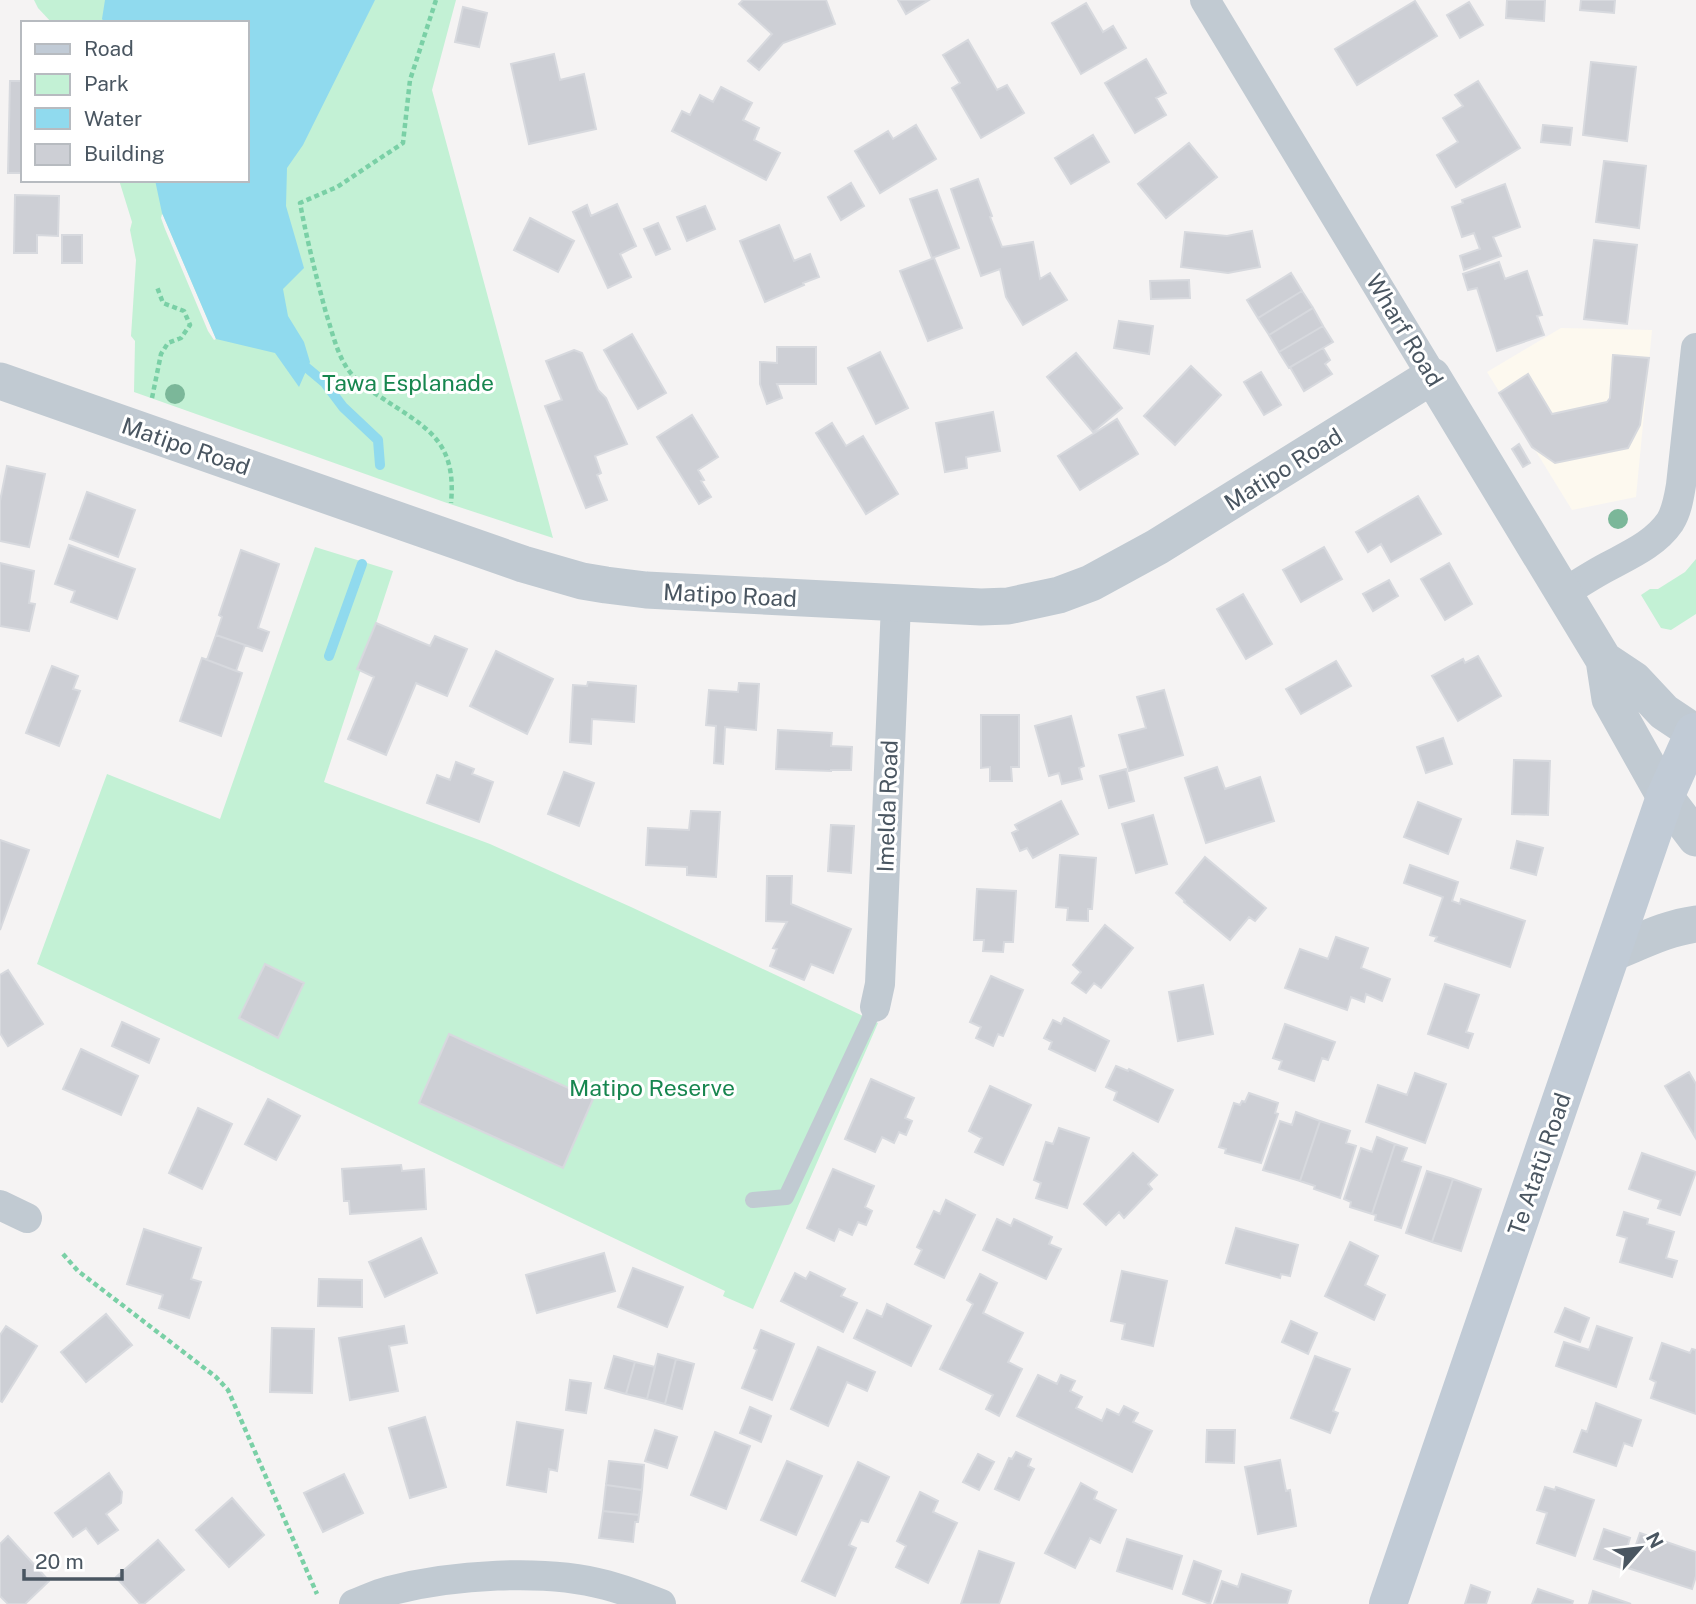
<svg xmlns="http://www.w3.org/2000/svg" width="1696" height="1604" viewBox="0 0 1696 1604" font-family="'Public Sans',sans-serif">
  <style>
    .commercial { fill: #fdf9ef }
    .green { fill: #c3f1d5; fill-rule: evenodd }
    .water { fill: #90daee }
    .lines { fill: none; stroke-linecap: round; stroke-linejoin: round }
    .stream { stroke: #90daee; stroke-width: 10 }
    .building { fill: #cdcfd5; stroke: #d7d9de; stroke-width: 2 }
    .path { stroke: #7ad0a6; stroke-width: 4.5; stroke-dasharray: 5 3.5; stroke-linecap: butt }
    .service { stroke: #c1cad2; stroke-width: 16 }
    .minor { stroke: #c1cad2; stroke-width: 30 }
    .tertiary { stroke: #c1cad2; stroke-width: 37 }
    .secondary { stroke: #c1cbd6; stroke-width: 38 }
    .tree { fill: #7bb799 }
    .labels { text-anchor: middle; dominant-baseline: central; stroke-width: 6; stroke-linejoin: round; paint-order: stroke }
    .street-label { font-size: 23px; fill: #4a5661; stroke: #fff }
    .park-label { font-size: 23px; fill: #17864f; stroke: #fff }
  </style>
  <rect width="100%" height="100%" fill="#f5f3f3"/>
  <path class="commercial" d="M1561,328L1652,330L1636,497L1572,510L1487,372Z"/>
  <path class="green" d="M34,0H175L151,23H52L38,8Z
    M191,0H456L432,90L553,538L447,503L134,392L135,341L131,336L136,260L130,230L132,222L119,180H247V23ZM162,214L163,215L216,339L214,340L208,331L165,229L161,218Z
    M315,547L393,571L324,782L490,844L631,907L878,1023L753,1309L723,1296L725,1291L37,964L107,774L220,819Z
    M1696,559V614L1671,630L1661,628L1641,595L1650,589H1658L1685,572Z"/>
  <path class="water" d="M105,0H375L303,145L287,168L286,206L304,268L283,289L288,316L304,342L310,362L299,387L275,353L216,339L162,213L155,180H247V23H105L102,19Z"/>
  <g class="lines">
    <path class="stream" d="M300,362L325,383L343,407L378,440L380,465
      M329,656L362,564"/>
  </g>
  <path class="building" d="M743,0H826L835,24L783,43L759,70L748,61L772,34L739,4Z
    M898,0H929L906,14Z
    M1507,0H1545L1544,21L1506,18Z
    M1581,0H1615L1614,13L1580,10Z
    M1415,1L1437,36L1357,85L1335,49Z
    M1469,2L1483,25L1460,38L1447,15Z
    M1086,3L1103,32L1113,26L1126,48L1081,74L1052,23Z
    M463,7L487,13L479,47L455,42Z
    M968,40L997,90L1007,85L1024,113L981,138L952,88L960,83L943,55Z
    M554,54L560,80L584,74L596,129L529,144L511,64Z
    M1146,59L1166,93L1156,98L1166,115L1135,133L1105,83Z
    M1591,62L1636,67L1627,141L1583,135Z
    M10,81H23V173H8Z
    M1478,81L1520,148L1456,187L1437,155L1458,142L1443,118L1463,106L1455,95Z
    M721,87L752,103L743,120L759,128L754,140L780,153L766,180L672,131L682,111L690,115L700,95L713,102Z
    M916,125L936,159L880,193L855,151L888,131L893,139Z
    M1543,125L1572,128L1570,145L1541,142Z
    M1093,135L1109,162L1071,184L1055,158Z
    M1189,143L1217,177L1166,218L1138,184Z
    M1604,161L1646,166L1639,228L1596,222Z
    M978,179L992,216L990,217L1002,247L1033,242L1040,279L1050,273L1067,300L1023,325L1006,297L1000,269L981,276L951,189Z
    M851,183L864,206L841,220L828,197Z
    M1505,184L1520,227L1493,237L1501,256L1464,270L1460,256L1480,249L1474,233L1462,237L1452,207L1463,203L1462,200Z
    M937,190L959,248L932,258L910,199Z
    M15,195L59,196L58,236L37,235V253H14Z
    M617,204L636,246L620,254L631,277L608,288L573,212L587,205L591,216Z
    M705,206L715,229L687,241L677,217Z
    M530,218L574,241L558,272L514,250Z
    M658,223L670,249L656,255L644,229Z
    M779,225L794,261L810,254L819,277L803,283L804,285L765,302L740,241Z
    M1252,231L1260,267L1228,273L1181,267L1185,232L1227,236Z
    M62,235H82V263H62Z
    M1594,240L1637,245L1627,324L1584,319Z
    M934,258L962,328L928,341L900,271Z
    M1499,262L1505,279L1527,271L1542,315L1537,316L1544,335L1497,351L1477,288L1468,290L1463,274Z
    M1291,273L1302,291L1258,318L1247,300Z
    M1189,280L1190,298L1151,299L1150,281Z
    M1302,291L1313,308L1269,335L1258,318Z
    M1313,308L1323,326L1279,352L1269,335Z
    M1119,321L1153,326L1149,354L1114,348Z
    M1323,326L1333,342L1289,368L1279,352Z
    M632,334L666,393L638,409L604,350Z
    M777,347H816V384H777L782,398L767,404L760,384V362L777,363Z
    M1323,348L1330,360L1325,364L1332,374L1304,391L1290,367Z
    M574,350L582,353L598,390L606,398L627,444L595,456L601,473L597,475L607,500L586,508L545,406L562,400L546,361Z
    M880,352L908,408L876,424L848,368Z
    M1076,353L1122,408L1093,432L1047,377Z
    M1613,355L1649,358L1640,425L1628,448L1555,463L1532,447L1499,393L1528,374L1552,414L1607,402L1610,398Z
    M1191,366L1221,395L1175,445L1144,416Z
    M1261,372L1281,405L1264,415L1244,382Z
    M993,412L1000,451L966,457L967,468L945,472L936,423Z
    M692,415L718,457L698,470L704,480L701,481L711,497L699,504L657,437Z
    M1117,419L1138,454L1080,490L1058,456Z
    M832,423L846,446L863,436L898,494L866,514L816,433Z
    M1519,444L1530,463L1523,467L1512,449Z
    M7,466L45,474L29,547L0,541V501Z
    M87,492L135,510L118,557L70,539Z
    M1418,496L1441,534L1391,562L1381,544L1368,552L1356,532Z
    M69,545L135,569L117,619L71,602L75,591L55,584Z
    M1324,547L1342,579L1301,602L1283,570Z
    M241,550L279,564L258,628L269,632L262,651L216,635L222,617L219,615Z
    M0,563L34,571L29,603L35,604L29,631L0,626Z
    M1449,563L1472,604L1445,620L1421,579Z
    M1389,580L1398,596L1373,611L1363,594Z
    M1243,594L1272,644L1246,659L1217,609Z
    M376,623L430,646L435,636L467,649L447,696L416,683L386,755L348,739L374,677L357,669Z
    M216,635L245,645L236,671L207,660Z
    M496,651L553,679L527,734L470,706Z
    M1478,656L1501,696L1458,721L1432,676L1463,659L1465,663Z
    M202,658L242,673L221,736L180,721Z
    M1336,661L1351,686L1301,714L1286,689Z
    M52,666L78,676L73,689L80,691L59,746L26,733Z
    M588,682L636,686L634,722L592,719L591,744L570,742L573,685L587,686Z
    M739,683L759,684L756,730L725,727L723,764L714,763L716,726L706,725L709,690L738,692Z
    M1164,690L1183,755L1129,771L1119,735L1146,728L1137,697Z
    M981,715H1019V767H1011L1012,781H990V767L981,768Z
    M1071,716L1084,766L1079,768L1082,779L1062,784L1059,773L1049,776L1035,726Z
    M778,730L832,733L831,746L852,747L851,770H831V771L776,769Z
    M1443,738L1452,764L1426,773L1417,747Z
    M1514,760L1550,761L1548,815L1512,814Z
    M456,762L474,769L472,774L493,782L479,822L427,803L437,775L450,780Z
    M1217,767L1225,789L1260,777L1274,821L1206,843L1185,778Z
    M1126,769L1134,801L1109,808L1100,776Z
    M564,772L594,783L579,826L548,814Z
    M1061,801L1078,834L1033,858L1027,848L1020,851L1012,833L1018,830L1015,825Z
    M1418,802L1461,819L1448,854L1404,837Z
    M691,811L720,812L716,877L687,875V867L646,865L648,828L689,830Z
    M1153,815L1167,864L1136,873L1122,824Z
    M831,825L854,826L851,873L828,871Z
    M0,840L29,850L0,930Z
    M1517,841L1543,848L1536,875L1511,868Z
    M1060,855L1096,858L1092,909H1088V921L1067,920L1068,908L1056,907Z
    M1205,857L1266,908L1255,921L1249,917L1230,940L1184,902L1185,901L1176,893Z
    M1410,865L1458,882L1452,901L1460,904L1461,899L1525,921L1510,967L1435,941L1437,937L1430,935L1443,897L1404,883Z
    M767,876H792L791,904L851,929L833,973L811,964L804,980L770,966L777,949L773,948L787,922L766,921Z
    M977,889L1016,891L1013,942H1004L1003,952L983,951L984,940H974Z
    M1105,925L1133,948L1101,988L1094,983L1086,993L1072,983L1081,972L1073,965Z
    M1336,937L1368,948L1361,968L1390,979L1382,1001L1366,994L1364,1002L1351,997L1347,1010L1285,988L1300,949L1328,959Z
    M265,964L304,983L278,1038L239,1018Z
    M8,970L43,1024L8,1046L0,1033V975Z
    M991,976L1023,990L1003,1036L998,1034L993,1046L976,1038L981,1027L970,1022Z
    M1445,984L1479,995L1466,1032L1473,1034L1468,1048L1428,1034Z
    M1203,985L1213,1034L1178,1041L1169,992Z
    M1064,1018L1109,1041L1095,1071L1049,1049L1052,1042L1044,1038L1053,1020L1061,1024Z
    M122,1022L159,1039L149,1063L112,1046Z
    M1285,1024L1335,1042L1328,1060L1322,1058L1314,1081L1279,1069L1282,1061L1273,1058Z
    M449,1034L593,1099L563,1168L419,1103Z
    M81,1049L138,1076L121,1115L63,1089Z
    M1116,1066L1128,1071L1129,1069L1173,1090L1158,1122L1114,1100L1117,1092L1106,1087Z
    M1689,1072L1696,1084L1695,1137L1665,1086Z
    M1415,1073L1446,1084L1425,1143L1366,1122L1378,1085L1407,1095Z
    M871,1079L914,1098L905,1118L912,1121L906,1135L899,1132L894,1143L882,1137L875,1152L845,1139Z
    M990,1086L1031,1105L1003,1165L975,1152L982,1138L969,1131Z
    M1249,1093L1278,1103L1275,1113L1278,1114L1261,1163L1225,1153L1226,1149L1219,1147L1234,1103L1240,1105L1242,1101L1245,1102Z
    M268,1099L300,1116L276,1160L245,1144Z
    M198,1108L232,1124L202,1189L169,1173Z
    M1296,1112L1320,1121L1300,1181L1263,1170L1280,1121L1292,1125Z
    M1320,1121L1350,1131L1346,1143L1356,1146L1340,1198L1314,1189L1315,1186L1300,1181Z
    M1059,1128L1089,1138L1067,1208L1036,1198L1041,1183L1034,1180L1046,1142L1053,1144Z
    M1377,1137L1395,1144L1372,1214L1350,1207L1351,1202L1344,1199L1361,1148L1372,1152Z
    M1395,1144L1407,1148L1402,1161L1421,1167L1401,1228L1375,1220L1376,1215L1372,1214Z
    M1133,1153L1157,1175L1148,1184L1152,1189L1124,1218L1119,1212L1106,1225L1084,1204Z
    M1642,1153L1696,1172L1680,1215L1658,1208L1661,1200L1629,1189Z
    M401,1165L402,1171L424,1169L426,1209L350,1214L349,1201H344L342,1169Z
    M833,1169L874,1186L865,1207L872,1211L866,1225L858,1222L852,1235L839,1229L834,1241L807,1228Z
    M1427,1171L1453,1179L1432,1242L1406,1233Z
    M1453,1179L1481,1189L1461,1251L1432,1242Z
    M946,1200L975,1215L944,1278L915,1264L922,1250L917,1247L934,1211L940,1214Z
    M1624,1212L1648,1219L1647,1224L1674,1232L1666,1258L1677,1261L1672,1277L1620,1262L1627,1238L1617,1235Z
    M997,1219L1011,1226L1014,1219L1052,1237L1049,1244L1061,1249L1046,1279L983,1250Z
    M1236,1228L1298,1245L1290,1276L1281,1274L1280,1278L1226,1263Z
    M144,1229L201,1248L191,1279L201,1282L189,1318L159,1308L163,1295L127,1284Z
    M421,1238L437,1273L385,1297L369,1262Z
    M1350,1242L1378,1256L1365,1285L1385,1295L1374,1320L1325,1296Z
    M604,1253L615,1291L537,1313L526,1275Z
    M633,1268L683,1287L667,1327L618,1307Z
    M1122,1271L1167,1281L1153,1346L1122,1339L1125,1324L1111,1321Z
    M810,1272L845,1289L841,1296L857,1303L843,1332L781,1301L795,1273L806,1279Z
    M980,1274L997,1283L983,1313L1023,1333L1008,1362L1022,1369L999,1416L986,1409L993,1395L940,1369L973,1304L967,1300Z
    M319,1279L362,1280V1307L318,1306Z
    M887,1304L931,1326L911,1366L854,1338L867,1310L882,1317Z
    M1565,1308L1589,1318L1580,1342L1555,1332Z
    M106,1314L132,1345L86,1382L61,1352Z
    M1291,1321L1317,1333L1308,1354L1282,1342Z
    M6,1326L37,1346L2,1402L0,1401V1335Z
    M404,1326L407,1343L389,1346L398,1391L350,1400L339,1338Z
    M1597,1326L1632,1338L1616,1387L1556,1366L1564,1342L1589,1350Z
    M272,1328L314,1329L312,1393L270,1392Z
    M761,1330L794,1344L772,1400L742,1388L757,1350L754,1348Z
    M1662,1343L1690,1353L1692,1349L1696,1350V1414L1651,1398L1656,1382L1650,1379Z
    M818,1347L875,1372L867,1391L847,1382L828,1426L791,1409Z
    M658,1354L676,1359L665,1404L647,1399Z
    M614,1356L635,1362L626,1394L605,1388Z
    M1315,1356L1350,1369L1333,1411L1338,1413L1330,1433L1291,1418Z
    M676,1359L694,1364L682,1409L665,1404Z
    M635,1362L655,1367L647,1399L626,1394Z
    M1038,1375L1057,1384L1061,1375L1075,1381L1070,1391L1082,1397L1076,1408L1102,1421L1107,1409L1119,1415L1124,1406L1138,1413L1133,1422L1152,1431L1132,1472L1017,1416Z
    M570,1380L591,1383L586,1413L566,1410Z
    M1596,1403L1641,1420L1632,1446L1624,1443L1616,1466L1574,1452L1582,1430L1587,1432Z
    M750,1407L771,1416L761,1442L740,1433Z
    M425,1417L446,1487L410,1498L389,1428Z
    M517,1422L563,1430L557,1471L549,1469L546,1492L507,1485Z
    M655,1430L677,1437L667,1468L645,1461Z
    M1207,1430H1235L1234,1463L1206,1462Z
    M715,1432L750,1446L726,1509L691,1495Z
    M1016,1452L1031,1459L1028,1466L1034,1469L1019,1500L995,1489L1009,1458L1012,1459Z
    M978,1454L994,1462L979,1490L963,1482Z
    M1280,1460L1286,1491L1290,1490L1296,1526L1258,1534L1245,1467Z
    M609,1461L644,1465L642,1490L606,1485Z
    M787,1461L822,1476L796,1535L761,1520Z
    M858,1462L889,1477L868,1522L861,1520L849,1545L856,1548L835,1596L802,1581Z
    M109,1473L122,1492L121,1503L106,1514L118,1530L98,1544L86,1528L73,1537L55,1513Z
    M344,1474L363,1513L323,1532L304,1493Z
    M1081,1483L1097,1492L1094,1499L1116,1510L1100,1543L1090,1538L1075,1568L1045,1553Z
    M606,1485L642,1490L639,1515L603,1511Z
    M1545,1487L1555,1490L1556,1487L1594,1500L1575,1556L1537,1543L1547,1513L1537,1510Z
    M920,1492L938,1501L933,1512L957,1523L928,1583L896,1567L906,1546L897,1541Z
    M232,1498L264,1535L229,1567L196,1530Z
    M603,1511L639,1515L638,1522H635L633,1542L599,1538Z
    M1604,1529L1630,1538L1621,1568L1594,1559Z
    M1640,1533L1696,1552V1576L1692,1589L1628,1568Z
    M8,1536L49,1581L25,1604H8L0,1596V1544Z
    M1127,1539L1182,1556L1172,1589L1117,1571Z
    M158,1540L184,1570L144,1604H140L116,1577Z
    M979,1551L1014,1563L999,1604H961Z
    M1194,1561L1221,1571L1210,1604L1183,1594Z
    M1242,1574L1291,1591L1287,1604H1214L1222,1581L1238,1587Z
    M1471,1585L1490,1592L1486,1604H1465Z
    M1538,1589L1573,1601L1572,1604H1532Z
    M1593,1591L1631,1604H1589Z"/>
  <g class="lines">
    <path class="path" d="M436,0L410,80L403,143L337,187L300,203C307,240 316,276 326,313C332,331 336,351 347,368C355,380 367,389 379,396C425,427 457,439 451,503
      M152,398L161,354L168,343L181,338L190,325L184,311L163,303L157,287
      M63,1254L78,1271L216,1377L228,1390L317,1594"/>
    <path class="service" d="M753,1200L786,1197L875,1007"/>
    <path class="minor" d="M1205,0L1432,376
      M1564,593C1578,584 1592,575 1607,567C1629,555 1655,544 1670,522C1677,511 1679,497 1681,485L1696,348
      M875,1007L880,984L896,604
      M0,1205L27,1218
      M354,1604C365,1600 377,1594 389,1591C450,1575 544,1568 606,1585C625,1590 643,1597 661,1604"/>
    <path class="tertiary" d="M0,381L523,564L582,581L606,585L646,590L981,607L1008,606L1059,595L1091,583L1157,547L1432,376L1604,660L1610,699L1665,797L1696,838
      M1604,660L1634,680L1664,712L1694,732
      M1612,953C1640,942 1666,928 1696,924"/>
    <path class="secondary" d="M1388,1604L1665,797L1694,732"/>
  </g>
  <g class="tree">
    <circle cx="175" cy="394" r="10"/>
    <circle cx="1618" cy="519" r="10"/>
  </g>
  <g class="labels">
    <g class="street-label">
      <text transform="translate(1405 330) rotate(59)">Wharf Road</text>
      <text transform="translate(186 446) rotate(19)">Matipo Road</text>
      <text transform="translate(1283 469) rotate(-32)">Matipo Road</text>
      <text transform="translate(730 595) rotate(3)">Matipo Road</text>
      <text transform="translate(887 806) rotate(-88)">Imelda Road</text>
      <text transform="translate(1539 1164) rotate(-71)">Te Atatū Road</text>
    </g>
    <g class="park-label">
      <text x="408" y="382">Tawa Esplanade</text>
      <text x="652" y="1087">Matipo Reserve</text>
    </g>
  </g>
  <rect x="21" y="21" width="228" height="161" fill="#ffffff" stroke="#b7bbc0" stroke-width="2"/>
  <rect x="35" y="44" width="35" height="10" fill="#c1cbd6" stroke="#b7bbc0" stroke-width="2"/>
  <text x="84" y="56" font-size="21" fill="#4a5661">Road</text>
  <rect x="35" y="74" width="35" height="21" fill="#c3f1d5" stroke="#b7bbc0" stroke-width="2"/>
  <text x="84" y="91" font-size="21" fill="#4a5661">Park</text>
  <rect x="35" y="108" width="35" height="21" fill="#90daee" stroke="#b7bbc0" stroke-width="2"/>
  <text x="84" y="126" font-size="21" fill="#4a5661">Water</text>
  <rect x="35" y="144" width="35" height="21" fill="#cdcfd5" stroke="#b7bbc0" stroke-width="2"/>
  <text x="84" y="161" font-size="21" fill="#4a5661">Building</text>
  <g transform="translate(1640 1548) rotate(62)" stroke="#ffffff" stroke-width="5" paint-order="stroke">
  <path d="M0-5L12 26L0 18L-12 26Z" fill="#4a5661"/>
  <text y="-10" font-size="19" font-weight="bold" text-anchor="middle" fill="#4a5661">N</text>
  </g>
  <path d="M24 1569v10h98v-10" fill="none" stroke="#4a5661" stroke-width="3.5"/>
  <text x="35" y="1569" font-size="21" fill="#4a5661" stroke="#ffffff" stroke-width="5" paint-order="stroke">20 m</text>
</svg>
